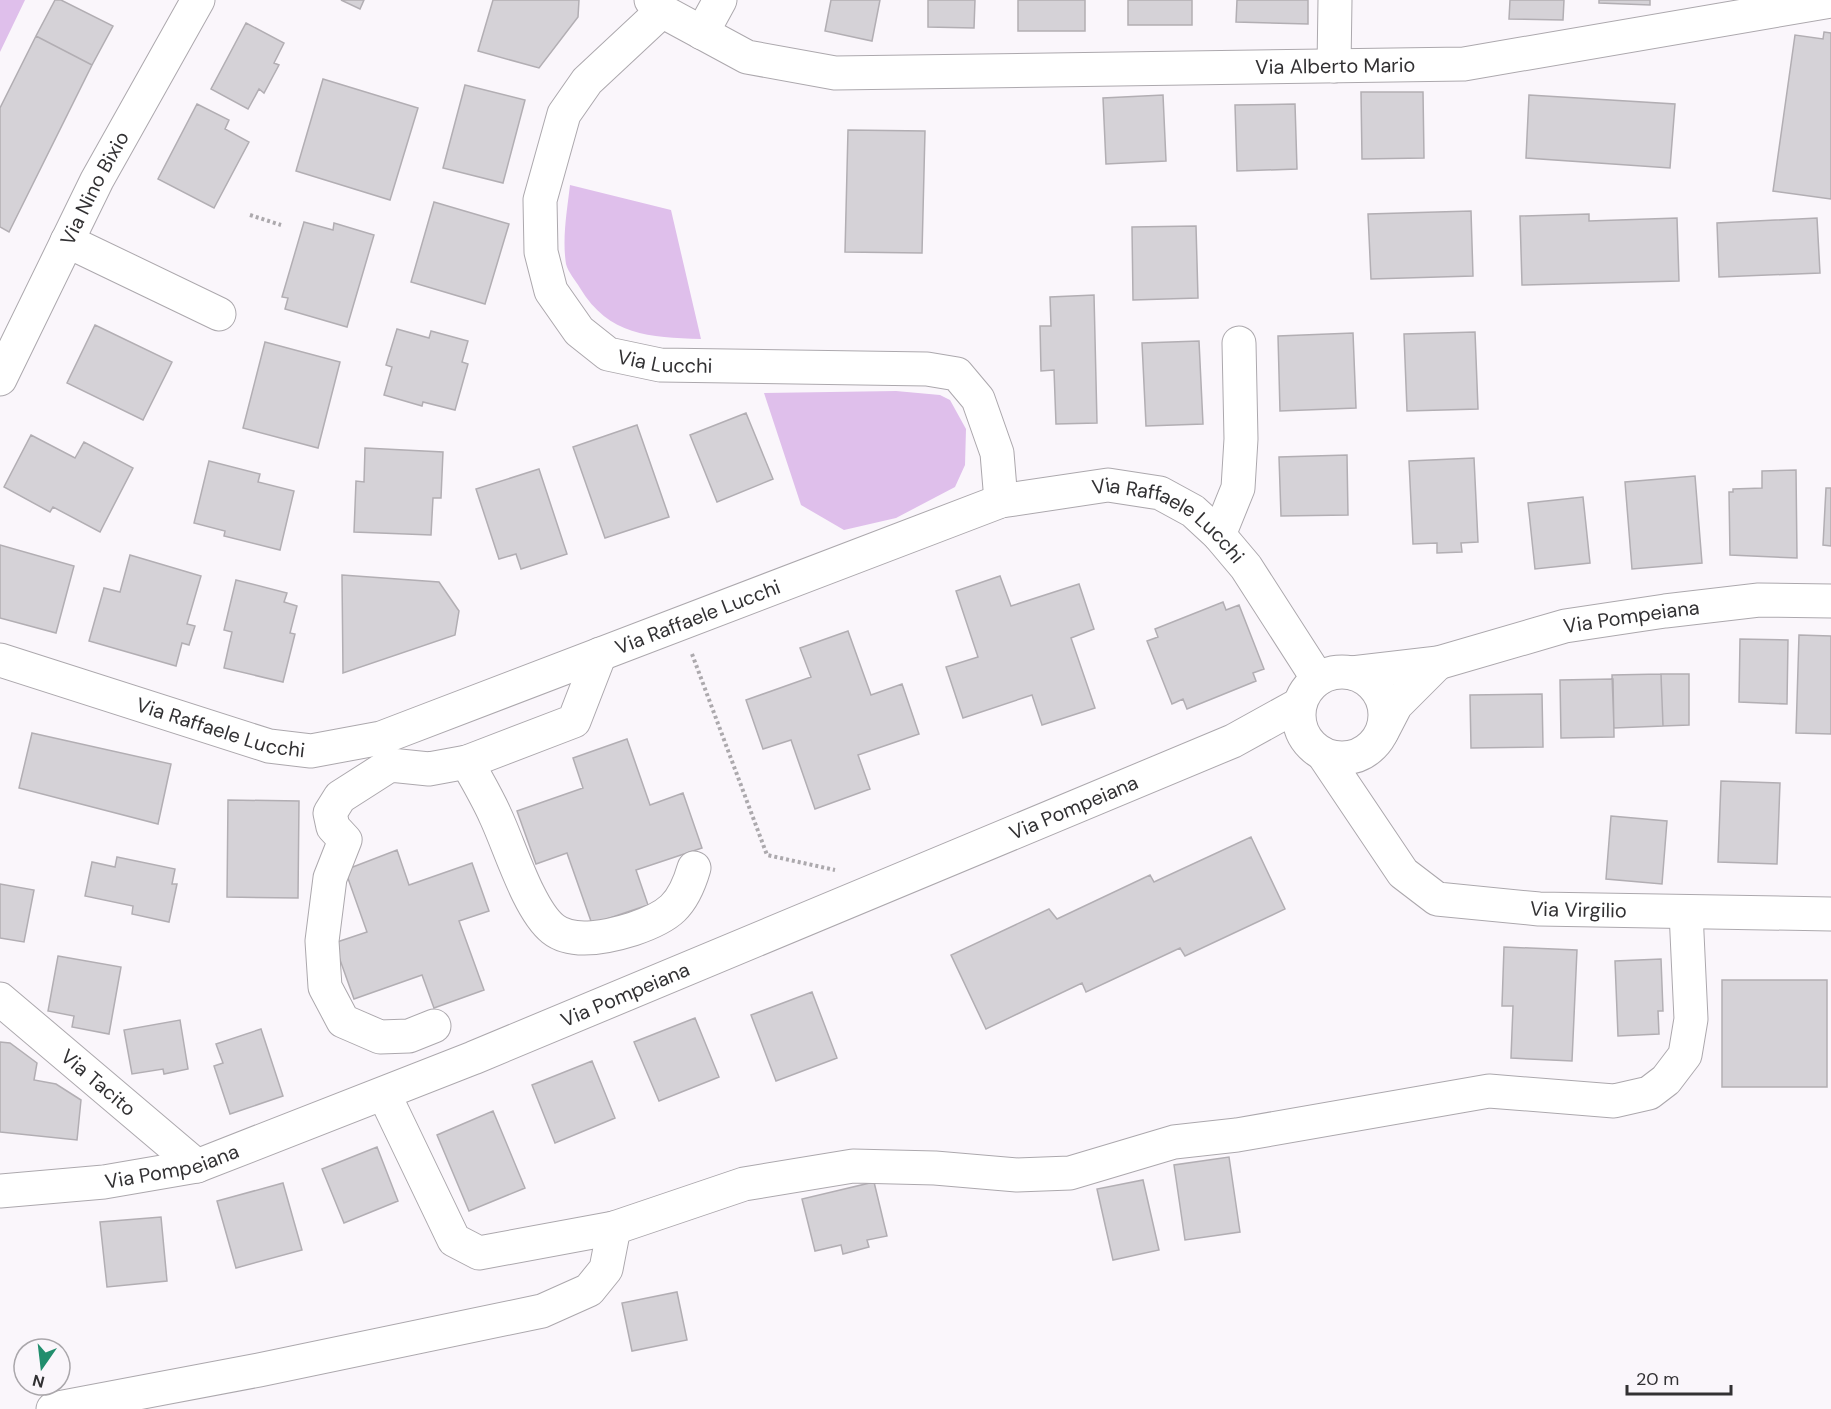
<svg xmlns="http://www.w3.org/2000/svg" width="1831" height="1409" viewBox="0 0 1831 1409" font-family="'DM Sans',sans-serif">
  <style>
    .green { fill: #dfbfeb }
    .building { fill: #d5d2d7; stroke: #b2aeb3; stroke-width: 1.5 }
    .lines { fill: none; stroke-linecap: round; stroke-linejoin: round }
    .minor-casing { stroke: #aca8ad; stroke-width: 35 }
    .major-casing { stroke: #aca8ad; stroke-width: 35 }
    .path { stroke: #aca9ad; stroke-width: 4; stroke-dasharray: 3 3; stroke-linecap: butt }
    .minor { stroke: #fff; stroke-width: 33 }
    .major { stroke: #fff; stroke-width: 33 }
    .labels { text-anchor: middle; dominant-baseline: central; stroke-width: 4.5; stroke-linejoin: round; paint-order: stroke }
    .street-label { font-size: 20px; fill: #323133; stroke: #faf6fb }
  </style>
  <rect width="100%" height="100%" fill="#faf6fb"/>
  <path class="green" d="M0,0H25L0,52Z
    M570,185L671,210L701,339C649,337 609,336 580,288C576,281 568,272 566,264C562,238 567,211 570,185Z
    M896,391L940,395L950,400L966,429L965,465L955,487L896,518L844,530L801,505L764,393Z"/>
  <path class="building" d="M55,0H61L113,26L92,65L36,36Z
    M341,0H364L360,9Z
    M493,0H579L578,17L539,68L478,51Z
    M831,0H880L872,41L825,31Z
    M928,0H975L974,28L928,27Z
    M1018,0H1085V31H1018Z
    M1128,0H1192V25H1128Z
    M1237,0H1308V24L1236,22Z
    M1510,0H1564L1563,20L1509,19Z
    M1599,0H1650V5L1599,3Z
    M246,23L284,43L274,63L279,65L264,93L259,89L248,109L211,89Z
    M1824,32L1831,33V199L1773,191L1795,35L1823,39Z
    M36,36L92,65L9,232L0,227V108Z
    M323,79L418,108L390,200L296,171Z
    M465,85L525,100L503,183L443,168Z
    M1361,92H1423L1424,158L1362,159Z
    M1163,95L1166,161L1106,164L1103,98Z
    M1529,95L1675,104L1670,168L1526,158Z
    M197,104L229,120L225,129L249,142L214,208L158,179Z
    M1295,104L1297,169L1237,171L1235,105Z
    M848,130L925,131L922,253L845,252Z
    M434,202L509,224L485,304L411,282Z
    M1471,211L1473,276L1371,279L1368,214Z
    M1589,214V221L1677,218L1679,281L1522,285L1520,216Z
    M1817,218L1820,273L1719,277L1717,223Z
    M304,222L333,230L334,223L374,235L347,327L285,309L288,298L282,297Z
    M1196,226L1198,298L1133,300L1132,227Z
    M1094,295L1097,423L1056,424L1054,370L1041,371L1040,326H1051L1050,297Z
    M95,325L172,362L143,420L67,383Z
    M397,329L429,338L431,331L468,341L462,362L468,364L455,410L423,402L422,406L384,395L392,367L386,365Z
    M1475,332L1478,409L1407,411L1404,334Z
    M1353,333L1356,408L1280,411L1278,336Z
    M1199,341L1203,424L1146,426L1142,343Z
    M265,342L340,362L318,448L243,428Z
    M746,413L773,479L717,502L690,435Z
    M637,425L669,517L605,538L573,447Z
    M31,435L75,458L84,442L133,468L100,532L53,507L50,512L4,487Z
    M365,448L443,452L441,498H433L431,535L354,532L356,481L364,482Z
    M1347,455L1348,515L1281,516L1279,457Z
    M1474,458L1478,542L1461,543L1462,552L1437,553V543L1413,544L1409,461Z
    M209,461L260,474L258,482L294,491L280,550L224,536L225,531L194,523Z
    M539,469L567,554L521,569L516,554L499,559L476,489Z
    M1796,470L1797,558L1730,555L1729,492H1733V489L1762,488V471Z
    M1695,476L1702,563L1632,569L1625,482Z
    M1826,488H1831V546L1823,545Z
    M1583,497L1590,563L1535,569L1528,503Z
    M0,545L74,566L56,633L0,618Z
    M130,555L201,576L187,624L195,626L189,645L182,643L176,666L89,641L104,588L120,592Z
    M342,575L439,582L459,611L455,635L343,673Z
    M1000,576L1011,606L1079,584L1094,629L1071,638L1095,708L1042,725L1032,695L963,718L946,667L978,657L956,591Z
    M236,580L287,593L284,602L297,606L290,633L295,634L283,682L224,668L232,632L224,630Z
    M1223,602L1226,610L1239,605L1264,669L1253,673L1256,681L1187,709L1183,699L1172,704L1147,641L1158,637L1155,629Z
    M848,631L871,695L902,684L919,734L858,755L870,789L815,809L791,740L763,749L746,700L811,677L800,648Z
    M1799,635L1831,636V734L1796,733Z
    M1740,639L1788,640L1787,704L1739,702Z
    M1661,674H1689V725L1663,726Z
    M1661,674L1663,726L1614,728L1612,675Z
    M1613,679L1614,737L1561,738L1560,680Z
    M1542,694L1543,747L1471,748L1470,695Z
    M32,733L171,764L158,824L19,788Z
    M627,739L650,805L683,793L702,848L636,870L648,905L592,924L567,853L536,864L517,811L583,788L573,758Z
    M1721,781L1780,783L1777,864L1718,862Z
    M228,800L299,801L298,898L227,897Z
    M1611,816L1667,821L1662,884L1606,879Z
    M1251,837L1285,909L1185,956L1180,948L1086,992L1082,983L986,1029L951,955L1049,909L1057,919L1150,875L1154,882Z
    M397,850L409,885L472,863L489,911L459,921L484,990L434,1008L422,975L354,999L334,943L367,932L345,870Z
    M117,857L175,869L172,884H177L169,922L132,914L133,906L85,896L92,862L115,867Z
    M0,884L34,890L24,942L0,938Z
    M1504,947L1577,950L1572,1061L1511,1058L1513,1006H1502Z
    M58,956L121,967L109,1034L72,1027L74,1016L48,1011Z
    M1661,959L1663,1011H1658L1659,1034L1618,1036L1615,961Z
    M1722,980H1827V1087H1722Z
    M812,992L837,1058L776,1081L751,1015Z
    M695,1018L719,1077L659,1101L634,1042Z
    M180,1020L188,1069L164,1074L163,1069L132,1074L124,1030Z
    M261,1029L283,1096L230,1114L214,1066L223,1063L216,1044Z
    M0,1042L10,1043L37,1063L34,1080L56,1084L81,1100L77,1140L0,1132Z
    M592,1061L615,1118L555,1143L532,1085Z
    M493,1111L525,1188L469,1211L437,1135Z
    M377,1147L398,1201L344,1223L322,1169Z
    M1229,1157L1240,1232L1185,1240L1174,1165Z
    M1143,1180L1159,1250L1113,1260L1097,1189Z
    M874,1182L887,1236L867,1240L869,1247L843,1254L841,1245L815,1251L802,1199Z
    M283,1183L302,1250L236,1268L217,1201Z
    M161,1217L167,1281L107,1287L100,1222Z
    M677,1292L687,1340L632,1351L622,1303Z"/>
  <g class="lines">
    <defs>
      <g id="minor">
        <path id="s1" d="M651,0L662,11L747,57L835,73L1464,64L1831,1"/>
        <path id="s2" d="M662,11L587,81L564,114L540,200L541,252L551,291L579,331L608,354L660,365L927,369L957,374L978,399L997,453L1001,501"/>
        <path d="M702,33L720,0"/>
        <path d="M1334,66L1335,0"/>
        <path d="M67,241L219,314"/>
        <path id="s3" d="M0,379L97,180L198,0"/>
        <path d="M1219,535L1238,488L1241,439L1239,343"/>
        <path id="s4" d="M0,660L269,746L311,751L381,738L1001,501L1108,485L1160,493L1193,511L1219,535L1246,567L1318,679"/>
        <path d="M467,762C476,779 487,797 495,815C509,844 528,909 553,929C573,945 611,936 633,929C669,917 683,906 694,868"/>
        <path id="s5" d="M0,999L197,1166"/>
        <path d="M434,1026L409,1036L380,1037L343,1021L325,987L322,941L330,878L345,840L333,827L330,813L340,797L390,765L429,769L467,762L574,721L600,654"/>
        <path d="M384,1094L454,1240L479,1253L614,1228L744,1184L853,1166L935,1168L1017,1175L1070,1173L1174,1142L1237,1135L1489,1091L1614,1101L1649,1093L1666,1080L1685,1055L1691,1019L1686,912"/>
        <path d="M53,1409L259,1370L542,1311L589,1290L606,1269L614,1228"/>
      </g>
      <g id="major">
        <circle cx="1342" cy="715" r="43"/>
        <path id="s6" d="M1352,673L1438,663L1565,626L1665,611L1759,600L1831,601"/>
        <path d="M1382,732L1396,705L1438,663"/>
        <path id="s7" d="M1323,754L1403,873L1437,899L1539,909L1831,914"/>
        <path id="s8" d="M0,1191L104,1182L197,1166L473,1058L1233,741L1300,704"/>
      </g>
    </defs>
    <use href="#minor" class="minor-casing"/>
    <use href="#major" class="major-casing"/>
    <path class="path" d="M250,215L281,225
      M692,654L767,855L835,870"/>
    <use href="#minor" class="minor"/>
    <use href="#major" class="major"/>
  </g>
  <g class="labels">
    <g class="street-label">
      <text stroke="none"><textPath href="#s1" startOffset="702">Via Alberto Mario</textPath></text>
      <text stroke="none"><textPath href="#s3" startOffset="213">Via Nino Bixio</textPath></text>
      <text stroke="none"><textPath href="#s2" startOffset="468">Via Lucchi</textPath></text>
      <text stroke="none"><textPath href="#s4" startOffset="1239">Via Raffaele Lucchi</textPath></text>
      <text stroke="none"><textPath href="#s6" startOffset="286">Via Pompeiana</textPath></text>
      <text stroke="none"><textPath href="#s4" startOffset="735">Via Raffaele Lucchi</textPath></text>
      <text stroke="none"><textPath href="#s4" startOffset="231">Via Raffaele Lucchi</textPath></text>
      <text stroke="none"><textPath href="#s8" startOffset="1146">Via Pompeiana</textPath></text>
      <text stroke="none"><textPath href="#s7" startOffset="328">Via Virgilio</textPath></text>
      <text stroke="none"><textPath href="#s8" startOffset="660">Via Pompeiana</textPath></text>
      <text stroke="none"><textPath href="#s5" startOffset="129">Via Tacito</textPath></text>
      <text stroke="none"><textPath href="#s8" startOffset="174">Via Pompeiana</textPath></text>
    </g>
  </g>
  <g transform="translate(42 1367) rotate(194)"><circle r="28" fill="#faf6fb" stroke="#aaa7ab" stroke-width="1.5"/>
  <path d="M0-4.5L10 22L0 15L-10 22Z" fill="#218e6d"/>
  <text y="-9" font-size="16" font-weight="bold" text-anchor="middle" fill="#323133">N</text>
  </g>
  <path d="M1627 1385v9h104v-9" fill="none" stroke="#323133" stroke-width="3"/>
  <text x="1636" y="1385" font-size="18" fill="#323133" stroke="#faf6fb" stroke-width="4.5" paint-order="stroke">20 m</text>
</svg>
